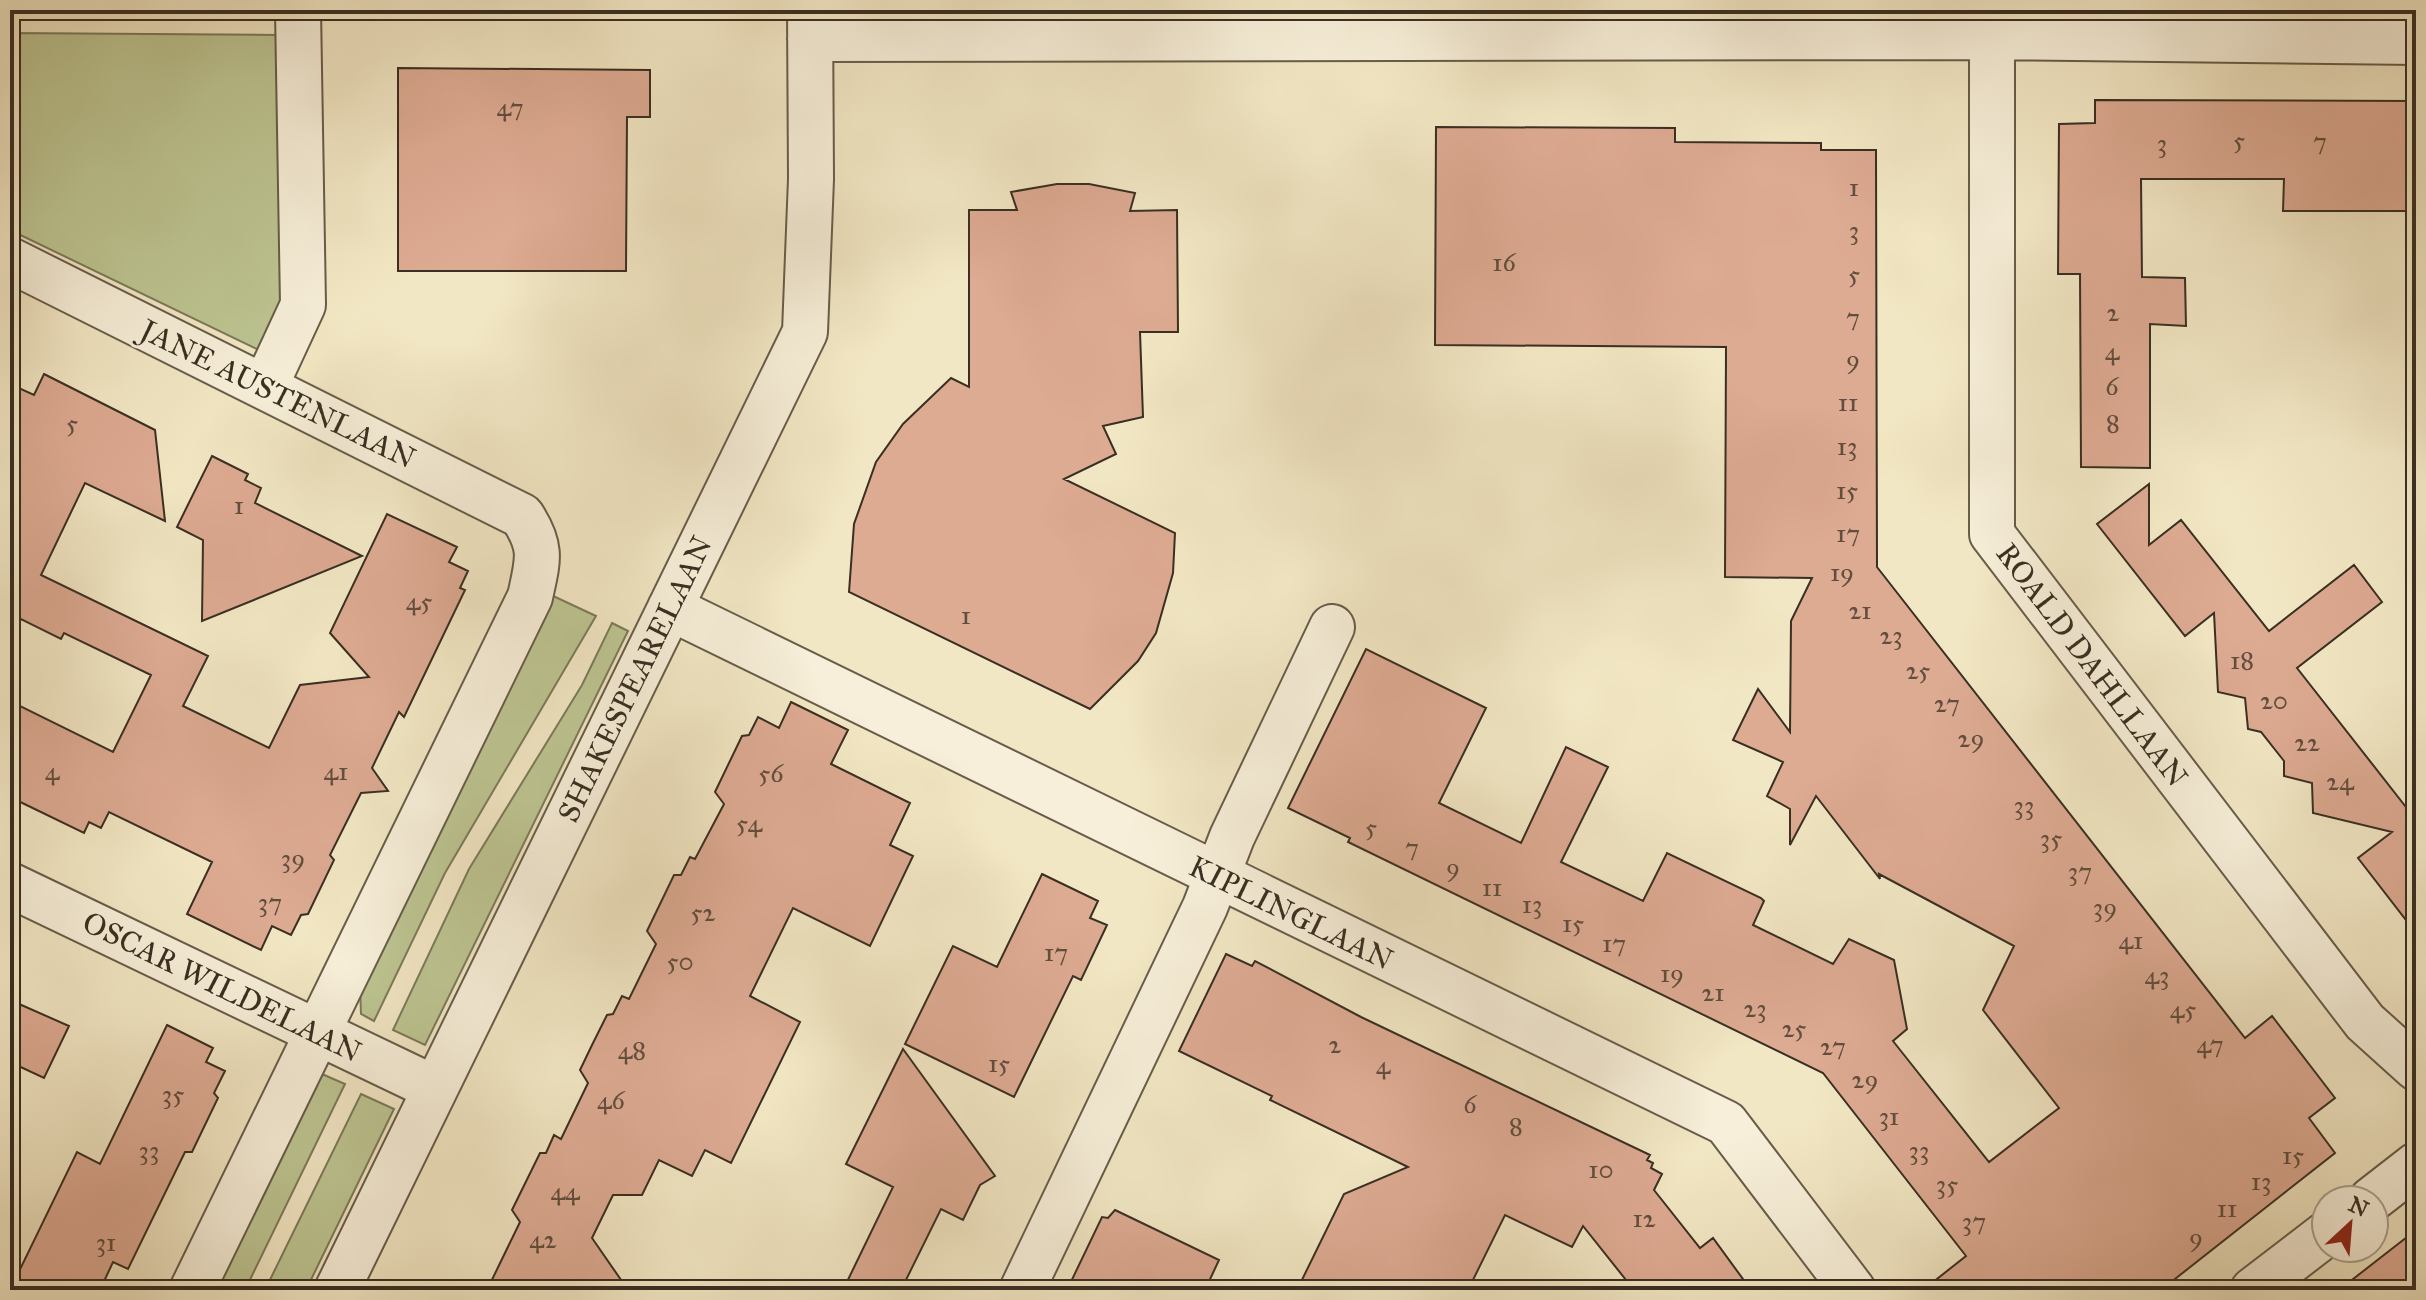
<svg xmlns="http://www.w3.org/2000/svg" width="2426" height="1300" viewBox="0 0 2426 1300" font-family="'IM FELL Great Primer',serif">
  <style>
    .green { fill: #bdc592; stroke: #7b7a5a; stroke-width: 2 }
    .building { fill: #ddaa92; stroke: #392f22; stroke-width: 2 }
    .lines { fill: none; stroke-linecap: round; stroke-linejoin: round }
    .minor-casing { stroke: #675d4a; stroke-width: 48 }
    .minor { stroke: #f7efd9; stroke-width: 44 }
    .labels { text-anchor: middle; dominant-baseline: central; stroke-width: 6; stroke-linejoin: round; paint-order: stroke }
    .number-label { font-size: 26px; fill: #624e3e }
    .street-label { font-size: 30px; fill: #392f22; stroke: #f7efd9 }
  </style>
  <rect width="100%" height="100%" fill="#f2e7c4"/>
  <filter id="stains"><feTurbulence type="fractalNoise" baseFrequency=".0025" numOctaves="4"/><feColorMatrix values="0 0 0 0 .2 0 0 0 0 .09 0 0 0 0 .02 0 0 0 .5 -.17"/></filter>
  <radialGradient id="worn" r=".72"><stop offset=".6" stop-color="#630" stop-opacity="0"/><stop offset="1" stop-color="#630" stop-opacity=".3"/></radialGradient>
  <path class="green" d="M10,33L281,35L280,319L265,353L10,230Z
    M551,595L596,616L445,873L374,1021L361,1014L360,988Z
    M612,623L628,631L425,1045L393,1030L469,869L582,685Z
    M322,1074L345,1084L245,1290H223L220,1276Z
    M361,1094L394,1109L306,1290H265Z"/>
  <path class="building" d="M398,68L650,70V117H627L626,271H398Z
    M2095,100L2416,101V211H2283L2284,179H2141L2142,277L2185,278L2186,326L2150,324V468L2081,467L2080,274H2058L2059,124L2095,123Z
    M1436,127L1675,128V142L1821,143V150H1876L1877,567L2245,1038L2272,1016L2335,1098L2309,1118L2335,1153L2161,1290H1923L1966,1256L1823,1073L1348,842L1350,838L1288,808L1366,649L1486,708L1439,803L1521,843L1566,747L1608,767L1561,862L1643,901L1667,853L1761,898L1764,901L1753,925L1833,964L1849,939L1894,960L1907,1029L1893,1041L1989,1162L2059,1108L1983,1010L2014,946L1879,874L1880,879L1816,796L1790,845V809L1767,796L1783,762L1733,740L1758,689L1790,732L1791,621L1812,578L1725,577L1726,347L1435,345Z
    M1057,184H1089L1135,193L1130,211L1177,210L1178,332H1140L1143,417L1103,426L1116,454L1064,479L1175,533L1173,573L1156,633L1138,661L1090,709L849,592L854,524L876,462L903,424L951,378L969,387V210H1017L1011,192Z
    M44,374L155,430L165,521L85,483L41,575L208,656L183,706L269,748L300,685L369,677L330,633L387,514L457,547L449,562L468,571L460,588L465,590L404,717L399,712L372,768L388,791L361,793L330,855L334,860L308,914L301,915L291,935L272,926L261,950L187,914L212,862L109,812L101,828L89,822L84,833L10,797V701L113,752L151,675L64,633L61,639L21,619L10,642V384L34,395Z
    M212,456L248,474L245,480L261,488L255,503L362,556L202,621L203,540L177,527Z
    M2149,484V545L2181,520L2269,631L2354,565L2382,602L2297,668L2413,816L2416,813V933L2358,858L2392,832L2313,813L2312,783L2284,776V761L2261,732L2248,729L2245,698L2218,692L2214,613L2185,636L2097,524Z
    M791,702L848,730L831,764L910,803L890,845L913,856L870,946L793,908L750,996L800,1022L731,1163L705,1150L692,1176L659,1160L642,1195H613L592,1238L628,1290H487L520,1222L512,1210L540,1153H546L554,1135L561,1139L588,1083L580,1070L593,1043L607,1015L613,1014L622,996L629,999L656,944L647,931L674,875H681L690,857L695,859L724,804L715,792L742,736L749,735L758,717L779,728Z
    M1042,874L1098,901L1090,918L1107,925L1081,980L1073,976L1014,1097L905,1044L953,946L997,967Z
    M1226,954L1252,966L1255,961L1361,1017L1650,1155L1647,1160L1653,1163L1651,1168L1662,1174L1654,1190L1700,1248L1713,1238L1751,1290H1634L1583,1226L1572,1247L1505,1215L1468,1290H1297L1344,1194L1408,1167L1270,1100L1272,1096L1179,1051Z
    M10,1000L69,1026L44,1078L10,1062Z
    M167,1025L213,1048L206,1062L225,1071L214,1093L218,1098L192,1152H185L128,1269L113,1262L100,1290H10L77,1152L100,1164Z
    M903,1049L995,1176L980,1185L963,1220L941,1209L901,1290H843L893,1187L846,1164Z
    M1115,1210L1219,1260L1205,1290H1067L1102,1217L1108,1218Z
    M2416,1230V1290H2339Z"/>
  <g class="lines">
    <defs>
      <path id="minor" d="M1992,37V534L2365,1022L2416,1068
        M810,39L1992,37L2416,42
        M10,260L522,516C543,548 538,560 530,597L192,1290
        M265,387L303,305L298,10
        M670,608L1726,1123L1853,1290
        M10,885L434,1088
        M2371,1200L2416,1165
        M337,1290L805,332L811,179L810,10
        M1022,1290L1205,907L1232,837L1332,627
        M2253,1290L2326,1234"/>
    </defs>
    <use href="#minor" class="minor-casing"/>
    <use href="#minor" class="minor"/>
  </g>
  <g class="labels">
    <g class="number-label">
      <text x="510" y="107">47</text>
      <text x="2239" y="140">5</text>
      <text x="2320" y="141">7</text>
      <text x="2162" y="143">3</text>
      <text x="1854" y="187">1</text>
      <text x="1854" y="230">3</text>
      <text x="1504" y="262">16</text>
      <text x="1854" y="274">5</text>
      <text x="2113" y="312">2</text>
      <text x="1853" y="317">7</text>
      <text x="2112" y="351">4</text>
      <text x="1853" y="359">9</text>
      <text x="2112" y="386">6</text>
      <text x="1848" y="402">11</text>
      <text x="72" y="423">5</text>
      <text x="2113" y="423">8</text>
      <text x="1847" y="446">13</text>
      <text x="1847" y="490">15</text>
      <text x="239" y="505">1</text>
      <text x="1848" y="533">17</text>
      <text x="1842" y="572">19</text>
      <text x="419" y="601">45</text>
      <text x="1860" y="610">21</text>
      <text x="966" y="615">1</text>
      <text x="1891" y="635">23</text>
      <text x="2242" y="660">18</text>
      <text x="1918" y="670">25</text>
      <text x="2274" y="700">20</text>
      <text x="1947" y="703">27</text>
      <text x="1971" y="738">29</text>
      <text x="2307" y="742">22</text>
      <text x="52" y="771">4</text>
      <text x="336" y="771">41</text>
      <text x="771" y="773">56</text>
      <text x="2340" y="781">24</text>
      <text x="2024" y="805">33</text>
      <text x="749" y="823">54</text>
      <text x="1371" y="827">5</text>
      <text x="2051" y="838">35</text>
      <text x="1412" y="847">7</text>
      <text x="293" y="858">39</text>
      <text x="1453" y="867">9</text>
      <text x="2080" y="871">37</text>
      <text x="1492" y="887">11</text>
      <text x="270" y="902">37</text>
      <text x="1532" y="904">13</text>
      <text x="2105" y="907">39</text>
      <text x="703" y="912">52</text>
      <text x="1573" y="923">15</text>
      <text x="2131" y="940">41</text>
      <text x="1614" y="943">17</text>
      <text x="1056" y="952">17</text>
      <text x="680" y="961">50</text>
      <text x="1672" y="973">19</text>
      <text x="2157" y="975">43</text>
      <text x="1713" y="992">21</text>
      <text x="1755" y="1008">23</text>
      <text x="2183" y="1009">45</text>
      <text x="1794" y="1028">25</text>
      <text x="1335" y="1044">2</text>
      <text x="2210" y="1044">47</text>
      <text x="1833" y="1046">27</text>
      <text x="632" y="1050">48</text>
      <text x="999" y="1063">15</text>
      <text x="1383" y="1065">4</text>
      <text x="1865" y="1079">29</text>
      <text x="173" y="1094">35</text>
      <text x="611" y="1100">46</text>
      <text x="1470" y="1104">6</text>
      <text x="1889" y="1116">31</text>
      <text x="1516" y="1126">8</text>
      <text x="149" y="1150">33</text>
      <text x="1919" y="1150">33</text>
      <text x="2293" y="1155">15</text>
      <text x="1601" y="1169">10</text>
      <text x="2261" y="1181">13</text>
      <text x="1947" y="1184">35</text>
      <text x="565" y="1191">44</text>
      <text x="2227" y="1208">11</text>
      <text x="1644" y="1218">12</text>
      <text x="1974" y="1221">37</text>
      <text x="2196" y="1237">9</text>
      <text x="543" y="1239">42</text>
      <text x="106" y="1242">31</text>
    </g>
    <g class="street-label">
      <text transform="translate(278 394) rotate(26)">JANE AUSTENLAAN</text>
      <text transform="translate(2092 665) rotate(53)">ROALD DAHLLAAN</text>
      <text transform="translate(635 679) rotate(-64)">SHAKESPEARELAAN</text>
      <text transform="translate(1291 913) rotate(26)">KIPLINGLAAN</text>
      <text transform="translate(222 987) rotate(26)">OSCAR WILDELAAN</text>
    </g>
  </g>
  <rect width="2426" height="1300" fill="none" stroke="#f2e7c4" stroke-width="40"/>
  <rect x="12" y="12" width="2402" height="1276" fill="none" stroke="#392f22" stroke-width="4"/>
  <rect x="20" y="20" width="2386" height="1260" fill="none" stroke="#392f22" stroke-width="2"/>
  <g transform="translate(2350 1224) rotate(26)"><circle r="38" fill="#f7efd9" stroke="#aba290" stroke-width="2"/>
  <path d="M0-6L14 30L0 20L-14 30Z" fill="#8f2418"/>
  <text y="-12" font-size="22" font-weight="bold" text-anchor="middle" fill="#392f22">N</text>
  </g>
  <rect width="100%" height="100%" filter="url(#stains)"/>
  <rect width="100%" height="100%" fill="url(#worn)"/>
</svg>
